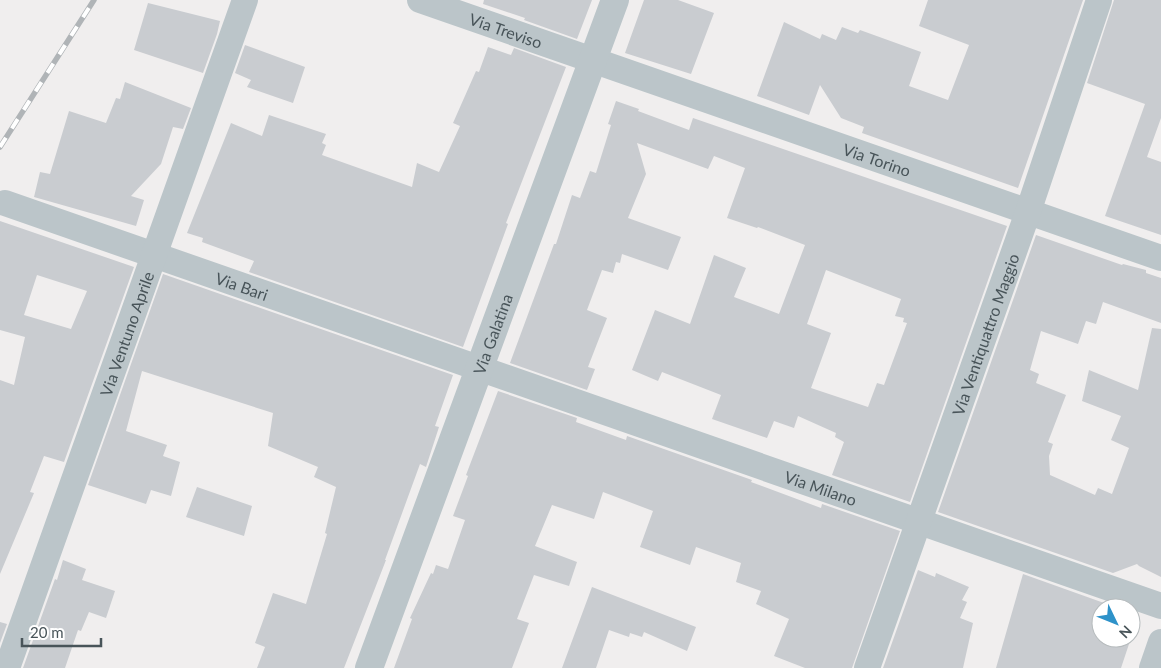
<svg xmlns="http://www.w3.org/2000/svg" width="1161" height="668" viewBox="0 0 1161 668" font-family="Lato,sans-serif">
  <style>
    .building { fill: #c9ccd0; fill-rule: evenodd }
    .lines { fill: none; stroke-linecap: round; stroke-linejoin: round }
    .minor { stroke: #bbc5c9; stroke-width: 26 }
    .tertiary { stroke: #bbc5c9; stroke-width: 28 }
    .rail-casing { stroke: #b0b4b7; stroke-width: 5.5 }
    .rail { stroke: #fff; stroke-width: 4; stroke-dasharray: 11; stroke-linecap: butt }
    .labels { text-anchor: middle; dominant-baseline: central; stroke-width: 4; stroke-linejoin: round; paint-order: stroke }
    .street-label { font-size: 16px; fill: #485459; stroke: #fff }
  </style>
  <rect width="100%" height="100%" fill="#f0eeee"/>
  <path class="building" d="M484,0H592L577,39L524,20L525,18L483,4Z
    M644,0H678L714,13L691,74L625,53Z
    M928,0H1083L1018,188L862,133L864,127L841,118L820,85L809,115L757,96L784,22L820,39L822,34L836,40L842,27L858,33L860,30L921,52L909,86L948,100L969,45L919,26Z
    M1114,0H1161V118L1147,157L1161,162V235L1105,216L1145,104L1087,83Z
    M148,3L220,21L217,34L203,73L134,50Z
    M245,45L305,67L293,103L247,87L251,80L235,73Z
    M488,47L511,55L514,48L566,67L506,223L508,224L463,347L249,272L254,261L202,242L203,238L187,233L231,123L262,136L269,115L326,134L322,143L326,145L322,155L412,187L417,163L439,172L460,126L453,123L476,71L479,72Z
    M125,82L191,108L183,129L173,127L161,164L131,196L144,200L136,226L34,197L40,172L50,174L69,111L106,123L116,98L120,99Z
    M616,101L639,109L638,111L689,130L693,118L1007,226L910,502L832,475L844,442L835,437L836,433L798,416L794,428L774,421L767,438L712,419L721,395L662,372L658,381L632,370L655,310L690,324L714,255L746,268L734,297L779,314L805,245L758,227L757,228L727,218L745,168L714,156L708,169L637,143L646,174L628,218L681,237L668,270L622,254L620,263L616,262L613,273L602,270L587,310L607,318L588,367L595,369L587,390L510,363L554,244H556L572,195L580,198L590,171L596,173L611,125L608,124ZM826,270L901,299L895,316L904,318L903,322L907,323L884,385L877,383L868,407L811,388L831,333L807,324Z
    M0,221L134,267L64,462L44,456L30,492L34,493L0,574V380L14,385L25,337L0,330ZM37,275L87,291L71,329L24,315Z
    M1036,235L1122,265L1123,264L1146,270V273L1161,278V323L1103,302L1096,324L1086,321L1078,344L1041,331L1030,370L1039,374L1036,383L1066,395L1048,442L1053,444L1049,456L1050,475L1095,495L1098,488L1112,494L1129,448L1111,440L1121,416L1082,401L1089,370L1138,390L1152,328L1161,329V577L1139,566L1137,564L1113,573L938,512Z
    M163,274L453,375L435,426L439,427L426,467L420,464L385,560H386L344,668H257L265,647L255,643L273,593L306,604L327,534L325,533L336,487L314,477L318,467L268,446L273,413L142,371L126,431L167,445L163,456L180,462L171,496L151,490L146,504L88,485Z
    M498,391L577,418L576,422L626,440L627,436L752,480L751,482L821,508L822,504L900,531L852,668H805L774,656L789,619L756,604L761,591L736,582L741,563L696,547L690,565L640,547L653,511L603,492L594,519L552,505L535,546L577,562L569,586L534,575L517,619L529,623L512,668H394L412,619L410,618L431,573L433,574L436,565L448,569L465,520L453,516L468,476L466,475Z
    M197,487L252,506L244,536L186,517Z
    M63,560L86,569L82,580L115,591L106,618L89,612L81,631L78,630L65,668H23L55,579L57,580Z
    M918,570L935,577L936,573L969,587L962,600L967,602L960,618L973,623L963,668H883Z
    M1023,574L1118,608H1101V638H1131L1121,668H996Z
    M592,587L696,627L687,651L644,632L642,637L630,633L629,637L609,630L596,668H562Z
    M1131,613L1139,616L1131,638Z
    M0,622L7,624L0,643Z"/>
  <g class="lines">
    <g class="minor">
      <path id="s1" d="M420,0L1161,258"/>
      <path id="s2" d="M5,203L1161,606"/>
      <path id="s3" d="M7,668L245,0"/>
      <path id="s4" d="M867,668L1028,212L1099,0"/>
      <path d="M1152,668L1161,642"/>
    </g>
    <path class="tertiary" id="s5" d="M369,668L615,0"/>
    <defs>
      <path id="rail" d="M0,147L94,0"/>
    </defs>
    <use href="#rail" class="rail-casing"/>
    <use href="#rail" class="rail"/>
  </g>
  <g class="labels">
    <g class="street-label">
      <text stroke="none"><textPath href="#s1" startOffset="91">Via Treviso</textPath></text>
      <text stroke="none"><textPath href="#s1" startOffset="484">Via Torino</textPath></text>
      <text stroke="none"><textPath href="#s2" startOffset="251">Via Bari</textPath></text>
      <text stroke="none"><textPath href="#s3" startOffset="355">Via Ventuno Aprile</textPath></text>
      <text stroke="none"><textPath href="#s5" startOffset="356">Via Galatina</textPath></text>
      <text stroke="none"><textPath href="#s4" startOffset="354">Via Ventiquattro Maggio</textPath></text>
      <text stroke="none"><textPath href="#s2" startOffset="864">Via Milano</textPath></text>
    </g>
  </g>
  <g transform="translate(1116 623) rotate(133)"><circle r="24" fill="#ffffff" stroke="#b6bbbd"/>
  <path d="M0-4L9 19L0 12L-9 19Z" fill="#2e92c9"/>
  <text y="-8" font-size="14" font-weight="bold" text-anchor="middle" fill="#485459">N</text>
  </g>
  <path d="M22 638v8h79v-8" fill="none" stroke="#485459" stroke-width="2.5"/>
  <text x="30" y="638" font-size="15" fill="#485459" stroke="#ffffff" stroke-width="4" paint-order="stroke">20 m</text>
</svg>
